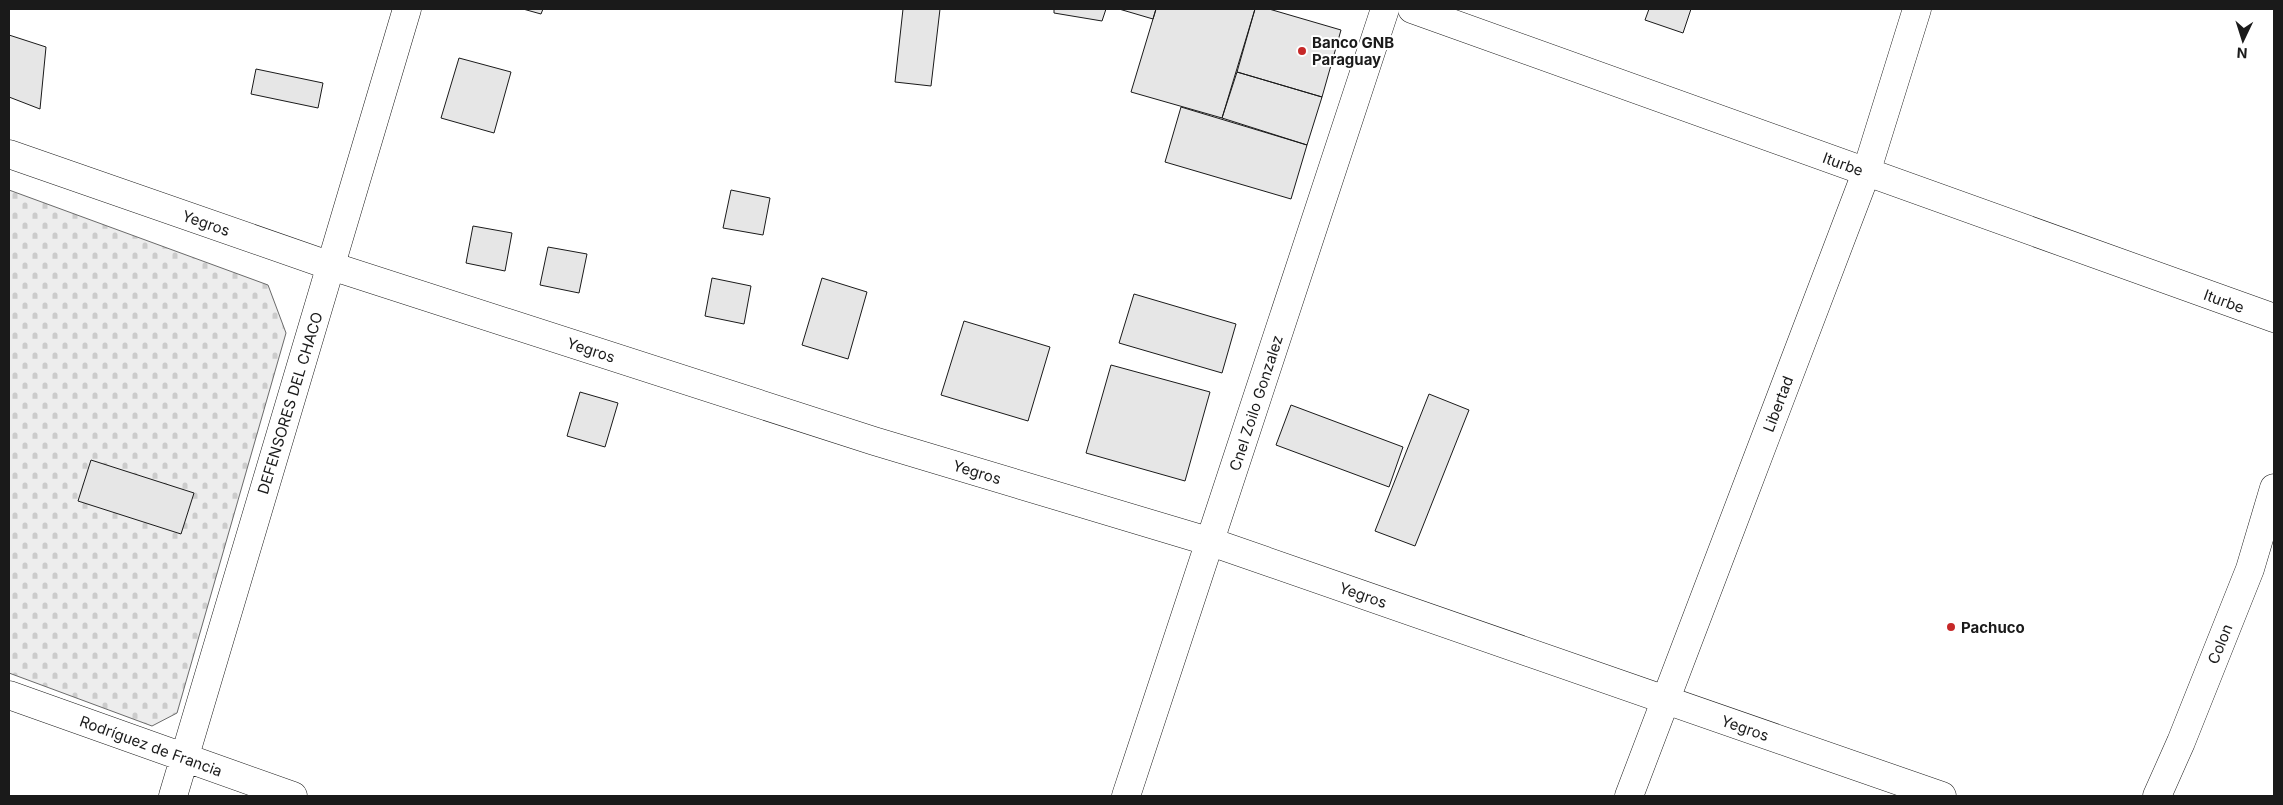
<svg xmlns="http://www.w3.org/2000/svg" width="2283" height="805" viewBox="0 0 2283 805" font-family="Inter,sans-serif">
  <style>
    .cemetery { fill: url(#cemetery-stones); stroke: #6a6a6a }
    .building { fill: #e6e6e6; stroke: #1a1a1a }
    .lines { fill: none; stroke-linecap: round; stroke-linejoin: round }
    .minor-casing { stroke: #1a1a1a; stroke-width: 29 }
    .secondary-casing { stroke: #1a1a1a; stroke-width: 29 }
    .minor { stroke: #fff; stroke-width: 28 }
    .secondary { stroke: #fff; stroke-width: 28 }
    .poi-dot { fill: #c62828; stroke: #fff; stroke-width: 2 }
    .labels { text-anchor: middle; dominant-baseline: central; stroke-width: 4; stroke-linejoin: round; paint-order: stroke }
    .poi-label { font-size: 15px; font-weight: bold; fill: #1a1a1a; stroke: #fff; text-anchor: start }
    .street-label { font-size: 15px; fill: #1a1a1a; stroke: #fff }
  </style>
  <defs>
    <pattern id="cemetery-stones" width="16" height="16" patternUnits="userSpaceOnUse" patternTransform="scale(1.25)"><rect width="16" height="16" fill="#ededed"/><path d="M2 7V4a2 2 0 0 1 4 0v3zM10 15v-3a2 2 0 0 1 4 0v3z" fill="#cbcbcb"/></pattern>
  </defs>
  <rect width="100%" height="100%" fill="#fff"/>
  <path class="cemetery" d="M9,190L268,285L286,333L177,713L152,726L9,673Z"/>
  <path class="building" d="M523,9H543L541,14Z
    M903,9H940L931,86L895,82Z
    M1054,9H1106L1102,21L1054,13Z
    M1119,9H1156L1153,19Z
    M1156,9H1255L1222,118L1131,92Z
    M1255,9H1269L1341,30L1322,97L1237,72Z
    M1649,9H1691L1683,33L1645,20Z
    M9,35L46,47L40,109L9,97Z
    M459,58L511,72L494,133L441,118Z
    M256,69L323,83L318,108L251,94Z
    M1237,72L1322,97L1307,145L1222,118Z
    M1181,107L1307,145L1291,199L1165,162Z
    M731,190L770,198L763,235L723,228Z
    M473,226L512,233L505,271L466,263Z
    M548,247L587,254L579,293L540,285Z
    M712,278L751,286L744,324L705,316Z
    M822,278L867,292L848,359L802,345Z
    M1134,294L1236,324L1222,373L1119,343Z
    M964,321L1050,347L1028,421L941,395Z
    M1111,365L1210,392L1185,481L1086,453Z
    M580,392L618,403L605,447L567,436Z
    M1429,394L1469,410L1415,546L1375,531Z
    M1291,405L1403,447L1389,487L1276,445Z
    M91,460L194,493L181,534L78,501Z"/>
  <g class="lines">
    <defs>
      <path id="minor" d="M1412,9L2274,318
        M9,154L331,266L874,441L1211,542L1942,796
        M9,695L293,796
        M173,796L407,9
        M1629,796L1866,173L1917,9
        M2157,796L2181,742L2250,569L2274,488"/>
      <path id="secondary" d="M1126,796L1385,9"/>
    </defs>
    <use href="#minor" class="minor-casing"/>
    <use href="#secondary" class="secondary-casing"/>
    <use href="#minor" class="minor"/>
    <use href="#secondary" class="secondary"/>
  </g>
  <g class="poi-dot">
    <circle cx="1302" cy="51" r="5"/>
    <circle cx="1951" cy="627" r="5"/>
  </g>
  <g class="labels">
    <g class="poi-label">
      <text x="1312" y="42">Banco GNB<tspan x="1312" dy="17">Paraguay</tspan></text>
      <text x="1961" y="627">Pachuco</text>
    </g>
    <g class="street-label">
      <text transform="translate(1843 164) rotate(20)">Iturbe</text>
      <text transform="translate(206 223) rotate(19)">Yegros</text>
      <text transform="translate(2224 301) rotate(20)">Iturbe</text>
      <text transform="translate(591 350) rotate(18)">Yegros</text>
      <text transform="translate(290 403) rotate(-73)">DEFENSORES DEL CHACO</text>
      <text transform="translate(1256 403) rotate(-72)">Cnel Zoilo Gonzalez</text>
      <text transform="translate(1778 404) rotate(-69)">Libertad</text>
      <text transform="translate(977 472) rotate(17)">Yegros</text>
      <text transform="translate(1363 595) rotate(19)">Yegros</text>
      <text transform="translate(2220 644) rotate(-68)">Colon</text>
      <text transform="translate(1745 728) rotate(19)">Yegros</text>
      <text transform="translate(151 746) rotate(20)">Rodríguez de Francia</text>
    </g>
  </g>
  <rect width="2283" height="805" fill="none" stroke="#1a1a1a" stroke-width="20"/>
  <g transform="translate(2243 40) rotate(184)" stroke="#ffffff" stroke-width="4" paint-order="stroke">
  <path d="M0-4L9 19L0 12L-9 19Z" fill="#1a1a1a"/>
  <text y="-8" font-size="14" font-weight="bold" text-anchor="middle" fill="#1a1a1a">N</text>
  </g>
</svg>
